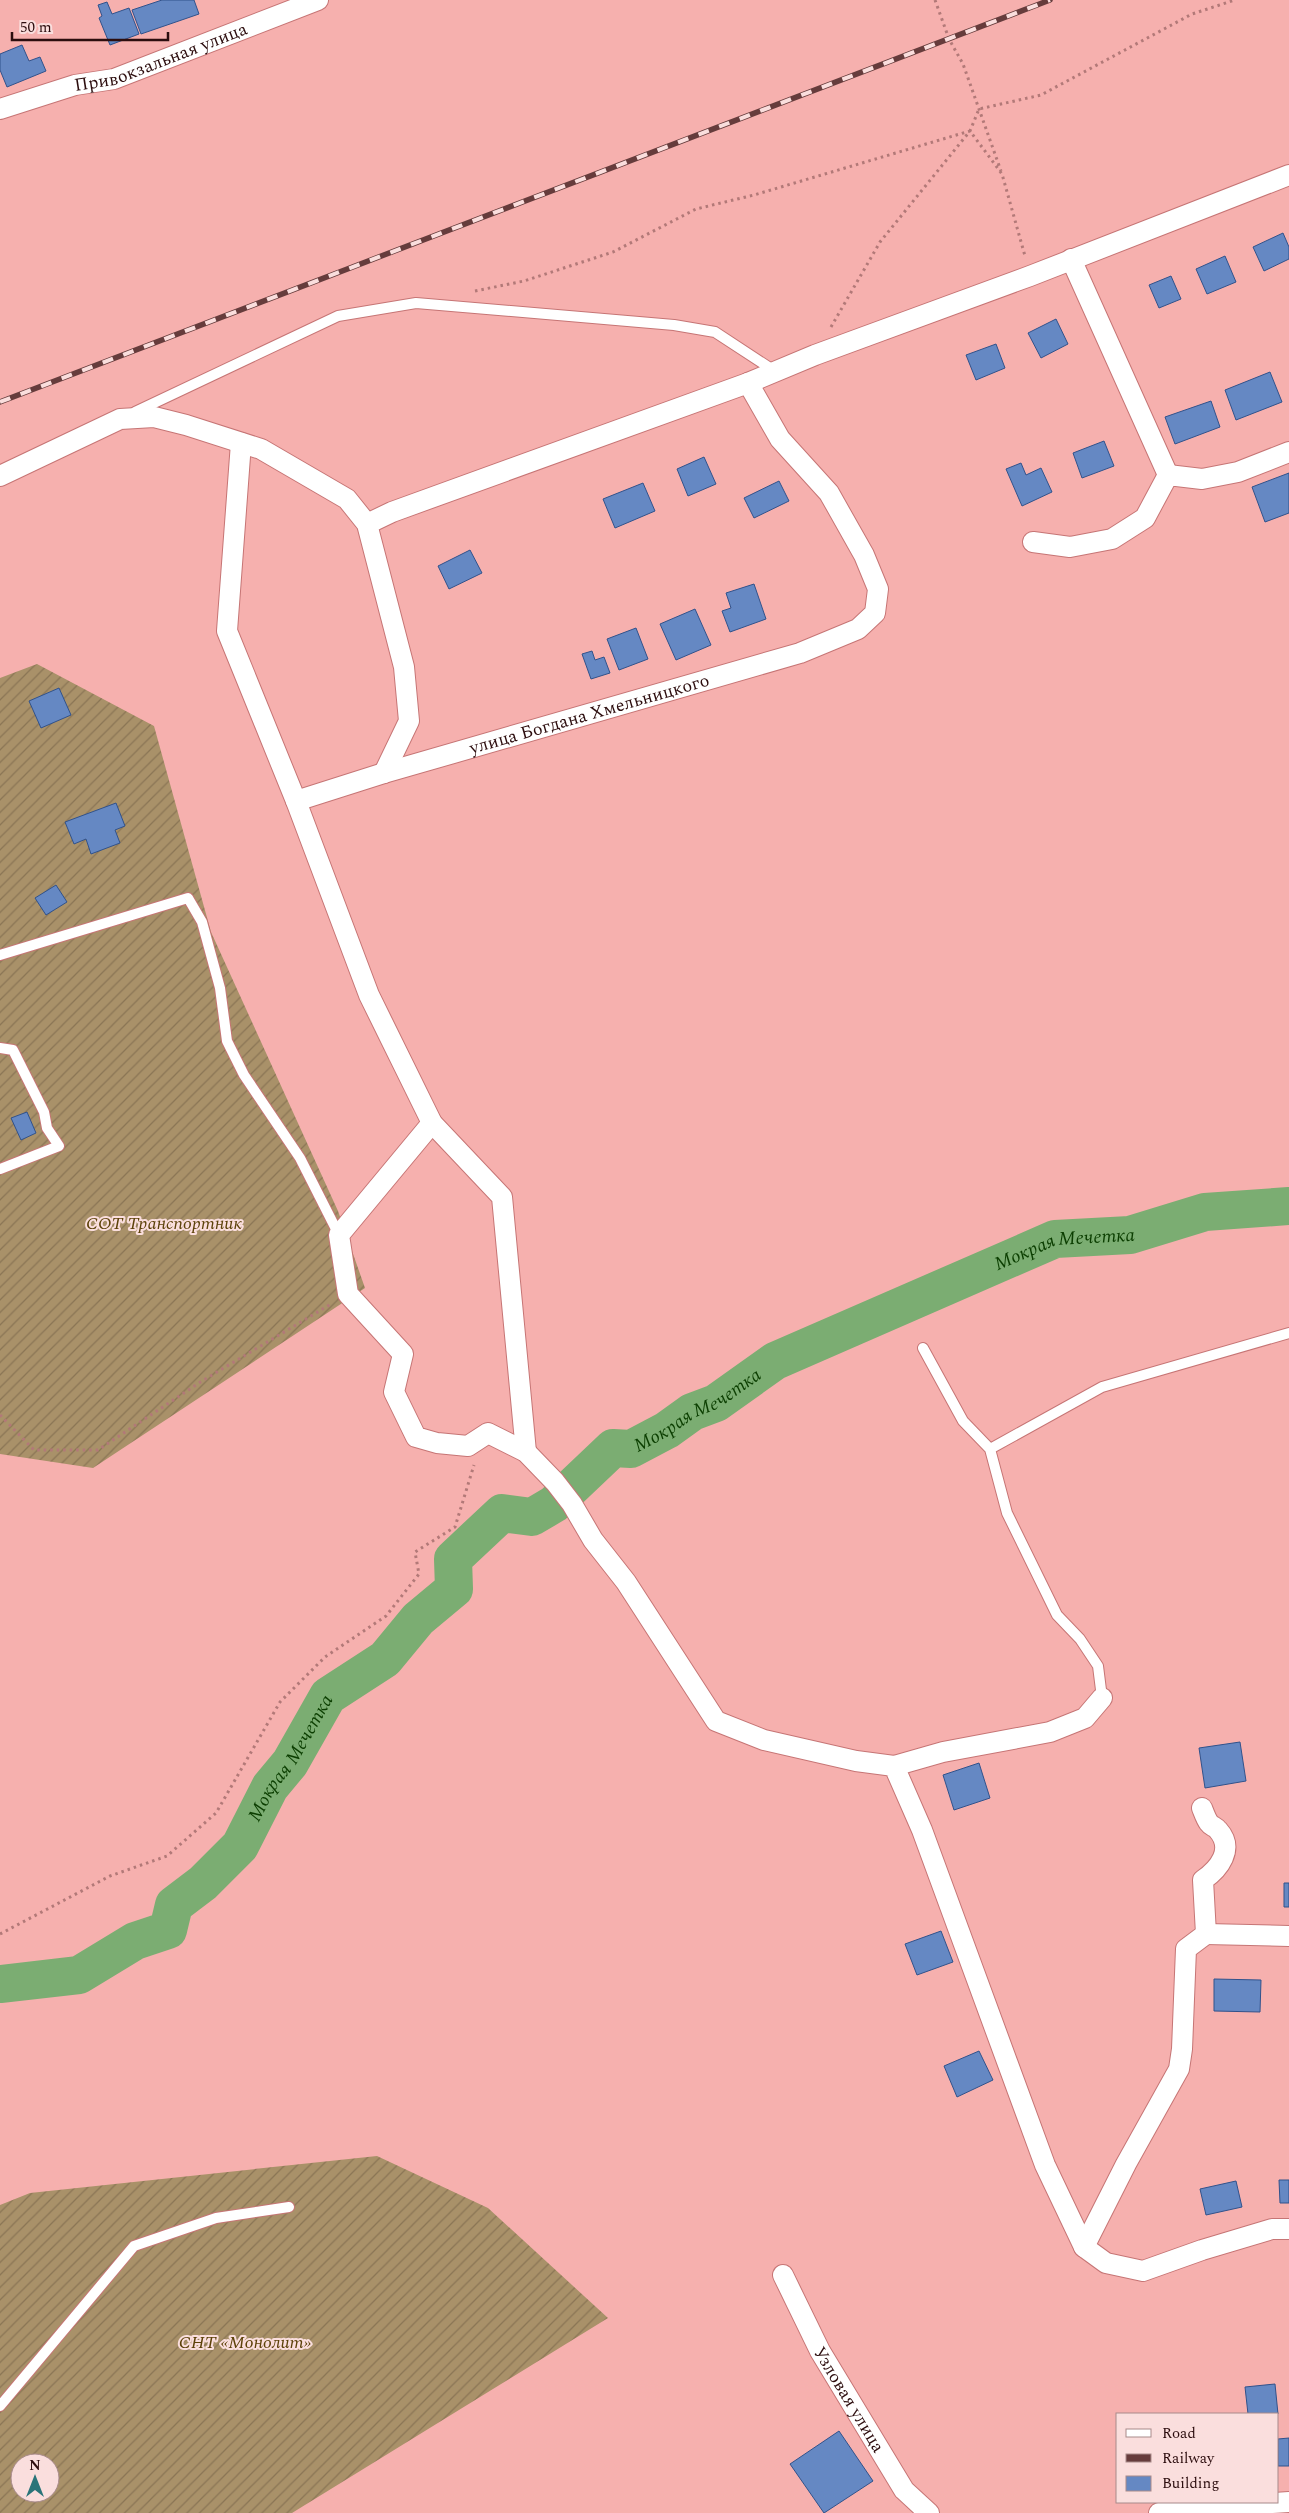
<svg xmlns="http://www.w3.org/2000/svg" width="1289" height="2513" viewBox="0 0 1289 2513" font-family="Spectral,serif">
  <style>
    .garden { fill: url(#garden-furrows); fill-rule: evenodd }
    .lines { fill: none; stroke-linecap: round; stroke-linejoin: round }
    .river { stroke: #7bad72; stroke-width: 38 }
    .building { fill: #6588c3; stroke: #31528b }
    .lane-casing { stroke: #c67575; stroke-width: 12 }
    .street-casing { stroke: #c67575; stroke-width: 22 }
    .path { stroke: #b27978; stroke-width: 3; stroke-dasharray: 2.5 4; stroke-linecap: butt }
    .lane { stroke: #fff; stroke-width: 10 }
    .street { stroke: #fff; stroke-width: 20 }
    .rail-casing { stroke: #663c3c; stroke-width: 5.5 }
    .rail { stroke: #fadedd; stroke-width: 4; stroke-dasharray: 11; stroke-linecap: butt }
    .labels { text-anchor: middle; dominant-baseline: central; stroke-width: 4; stroke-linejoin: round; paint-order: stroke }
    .street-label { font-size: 18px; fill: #2c0d0e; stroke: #fadedd }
    .park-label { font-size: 18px; font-style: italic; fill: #5c4109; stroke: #fadedd }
    .water-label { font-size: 19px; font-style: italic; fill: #0b3e01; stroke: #fadedd }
  </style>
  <defs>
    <pattern id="garden-furrows" width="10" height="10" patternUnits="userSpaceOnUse" patternTransform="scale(1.25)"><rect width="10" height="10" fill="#a99169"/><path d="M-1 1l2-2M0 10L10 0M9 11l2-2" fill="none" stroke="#8a7555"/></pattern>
  </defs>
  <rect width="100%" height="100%" fill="#f6b0ae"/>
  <path class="garden" d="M37,664L154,726L211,932L338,1211L365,1288L93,1468L0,1454V678Z
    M377,2156L488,2208L608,2318L292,2513H0V2205L30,2193ZM20,2463H50V2493H20Z"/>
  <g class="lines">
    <path class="river" id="s1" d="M0,1984L79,1975L135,1941L168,1930L174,1905L203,1883L240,1846L270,1787L290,1763L328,1696L385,1659L418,1619L454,1589L453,1559L502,1513L532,1517L554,1504L613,1448L631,1449L667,1430L692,1412L716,1403L775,1361L1055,1239L1130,1235L1205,1212L1289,1206"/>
  </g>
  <path class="building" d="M162,0H194L199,14L141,34L132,10Z
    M107,2L112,14L129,8L139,34L110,45L99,18L102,16L98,5Z
    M22,45L29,61L40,57L46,71L7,87L0,70V54Z
    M1283,233L1289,247V259L1264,271L1253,247Z
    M1225,256L1236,282L1207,294L1196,269Z
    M1171,276L1181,299L1159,308L1149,285Z
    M1056,319L1068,344L1041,358L1028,333Z
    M996,344L1005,368L976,380L966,355Z
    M1270,372L1282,402L1236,420L1225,390Z
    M1211,401L1220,427L1175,444L1165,417Z
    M1104,441L1114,466L1082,478L1073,453Z
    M704,457L716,484L688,496L677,469Z
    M1021,463L1026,475L1041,468L1052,492L1022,506L1006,469Z
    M1289,473V513L1265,522L1252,487Z
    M779,481L789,501L754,518L744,498Z
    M643,483L655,511L615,528L603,499Z
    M470,550L482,573L449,589L438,566Z
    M754,584L766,619L730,632L722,611L731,608L726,593Z
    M695,609L711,645L676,660L660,624Z
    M636,628L648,659L619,670L607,639Z
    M592,651L595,660L604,657L610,673L591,679L582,654Z
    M59,688L71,715L41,728L29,701Z
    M116,803L125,826L115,830L120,843L91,854L86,839L74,844L65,822Z
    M56,885L67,902L46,915L35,898Z
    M27,1112L36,1133L21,1140L11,1118Z
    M1240,1742L1246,1781L1205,1788L1199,1748Z
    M979,1763L990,1798L954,1810L943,1775Z
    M1284,1883H1289V1907H1284Z
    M941,1931L953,1962L917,1975L905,1944Z
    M1214,1979L1261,1980L1260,2012L1214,2011Z
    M979,2051L993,2080L957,2097L944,2066Z
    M1279,2180H1289V2203H1280Z
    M1236,2181L1242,2207L1206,2215L1200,2189Z
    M1275,2384L1278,2414H1248L1245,2387Z
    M839,2431L873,2481L824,2513L790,2464Z
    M1289,2438V2466H1278V2439Z"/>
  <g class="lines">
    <defs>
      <path id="lane" d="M135,412L338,316L416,303L674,325L715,332L776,372
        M0,955L188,898L202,922L220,988L227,1041L244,1075L300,1158L339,1235
        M0,1048L13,1050L44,1112L47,1128L59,1146L0,1169
        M923,1348L963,1421L990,1449L1007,1513L1057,1615L1080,1639L1098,1666L1102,1698
        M990,1449L1102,1387L1289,1333
        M0,2406L134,2246L216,2218L289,2207"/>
      <g id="street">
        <path id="s2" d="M0,109L75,85L114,79L318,0"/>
        <path d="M1071,259L1168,475"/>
        <path d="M241,443L227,631L296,801L369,995L432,1123L502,1197L526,1452"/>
        <path d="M0,476L120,419L154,417L186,425L261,449L347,499L367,524L404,667L409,721L384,773"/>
        <path d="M367,524L392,512L748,383L815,355L1030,276L1289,175"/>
        <path d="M1033,542L1070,547L1112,539L1145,518L1168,475L1202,479L1238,472L1289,452"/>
        <path id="s3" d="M296,801L384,773L800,653L858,629L875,613L878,589L864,555L829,493L780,439L748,383"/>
        <path d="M432,1123L339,1235L348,1294L403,1354L394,1392L416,1437L437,1443L468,1446L488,1433L526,1452L555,1482L572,1504L593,1540L626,1582L716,1721L764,1740L856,1761L894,1766L922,1830L1045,2165L1084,2247L1106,2263L1143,2271L1202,2250L1272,2229H1289"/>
        <path d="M894,1766L943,1752L1050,1732L1085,1718L1102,1698"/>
        <path d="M1206,1934L1289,1936"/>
        <path d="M1084,2247L1126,2164L1179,2069L1182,2049L1186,1949L1206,1934L1203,1880C1219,1869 1235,1849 1218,1830C1216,1827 1211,1826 1209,1823C1206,1819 1204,1813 1202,1808"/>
        <path id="s4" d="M783,2275L820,2351L904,2490L929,2513"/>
        <path d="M1159,2513L1173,2509L1289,2502"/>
      </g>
    </defs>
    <use href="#lane" class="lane-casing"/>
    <use href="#street" class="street-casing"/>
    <path class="path" d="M935,0L949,39L963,64L1001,171
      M475,291L524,281L613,252L696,209L754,195L970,131L1002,174L1025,256
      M831,327L880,242L970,131L979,109L1041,95L1192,14L1235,0
      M0,1415L34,1450H98L202,1381L331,1304
      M0,1934L110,1876L167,1856L216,1813L280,1702L325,1657L386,1616L419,1574L415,1552L455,1527L474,1465"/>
    <use href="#lane" class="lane"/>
    <use href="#street" class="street"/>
    <defs>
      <path id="rail" d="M0,402L1050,0"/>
    </defs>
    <use href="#rail" class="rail-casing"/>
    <use href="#rail" class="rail"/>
  </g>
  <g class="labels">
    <g class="street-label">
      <text stroke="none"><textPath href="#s2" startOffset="169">Привокзальная улица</textPath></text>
      <text stroke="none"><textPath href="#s3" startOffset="306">улица Богдана Хмельницкого</textPath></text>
      <text stroke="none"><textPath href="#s4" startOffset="141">Узловая улица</textPath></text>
    </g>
    <g class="park-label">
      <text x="164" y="1223">СОТ Транспортник</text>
      <text x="245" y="2342">СНТ «Монолит»</text>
    </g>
    <g class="water-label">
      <text stroke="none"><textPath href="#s1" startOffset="1370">Мокрая Мечетка</textPath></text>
      <text stroke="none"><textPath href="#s1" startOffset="965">Мокрая Мечетка</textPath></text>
      <text stroke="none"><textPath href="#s1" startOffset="396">Мокрая Мечетка</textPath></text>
    </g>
  </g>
  <rect x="1116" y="2413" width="162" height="90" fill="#fadedd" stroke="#a88a8a"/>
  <rect x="1126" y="2429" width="25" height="8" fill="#ffffff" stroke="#a88a8a"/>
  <text x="1162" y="2438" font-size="15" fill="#2c0d0e">Road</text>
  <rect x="1126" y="2454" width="25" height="8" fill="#663c3c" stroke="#a88a8a"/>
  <text x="1162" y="2463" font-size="15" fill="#2c0d0e">Railway</text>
  <rect x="1126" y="2476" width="25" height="15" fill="#6588c3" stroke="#a88a8a"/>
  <text x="1162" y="2488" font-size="15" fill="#2c0d0e">Building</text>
  <g transform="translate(35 2478)"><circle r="24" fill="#fadedd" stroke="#a88a8a"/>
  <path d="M0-4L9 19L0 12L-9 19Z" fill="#2a7479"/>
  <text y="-8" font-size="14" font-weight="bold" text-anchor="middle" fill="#2c0d0e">N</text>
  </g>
  <path d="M12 32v8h156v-8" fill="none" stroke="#2c0d0e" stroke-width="2.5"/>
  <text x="20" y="32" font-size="15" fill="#2c0d0e" stroke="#fadedd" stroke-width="4" paint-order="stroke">50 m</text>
</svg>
